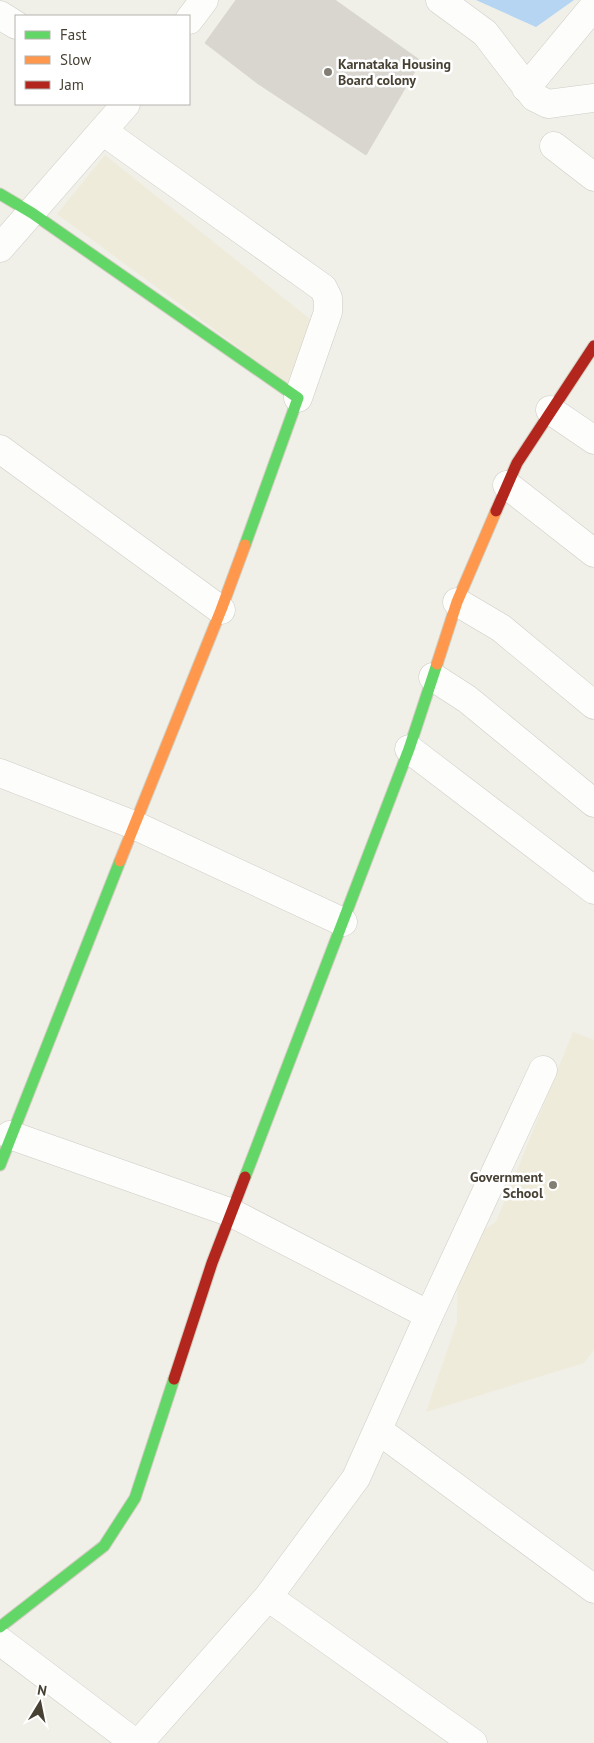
<svg xmlns="http://www.w3.org/2000/svg" width="594" height="1743" viewBox="0 0 594 1743" font-family="'PT Sans',sans-serif">
  <style>
    .education { fill: #efebda }
    .water { fill: #b5d5f2 }
    .building { fill: #d8d6cf; stroke: #d9d6ce }
    .lines { fill: none; stroke-linecap: round; stroke-linejoin: round }
    .street-casing { stroke: #cecdc6; stroke-width: 29 }
    .fast-casing { stroke: #d0cdbf; stroke-width: 13 }
    .slow-casing { stroke: #d0cdbf; stroke-width: 13 }
    .jam-casing { stroke: #d0cdbf; stroke-width: 13 }
    .street { stroke: #fdfdfc; stroke-width: 28 }
    .fast { stroke: #63d668; stroke-width: 11 }
    .slow { stroke: #ff974d; stroke-width: 11 }
    .jam { stroke: #b3261e; stroke-width: 11 }
    .poi-dot { fill: #827e73; stroke: #fff; stroke-width: 2 }
    .labels { text-anchor: middle; dominant-baseline: central; stroke-width: 5; stroke-linejoin: round; paint-order: stroke }
    .poi-label { font-size: 14px; font-weight: bold; fill: #474134; stroke: #fff; text-anchor: start }
  </style>
  <rect width="100%" height="100%" fill="#f0efe8"/>
  <path class="education" d="M105,155L315,323L294,388L57,214Z
    M573,1032L594,1040V1350L584,1363L426,1412L457,1322L458,1247L496,1222Z"/>
  <path class="water" d="M476,0H574L536,27Z"/>
  <path class="building" d="M236,0H335L421,61L366,155L257,83L205,43Z"/>
  <g class="lines">
    <defs>
      <path id="street" d="M440,0L485,33L534,97L548,104L594,98
        M0,15L16,25
        M189,20L204,0
        M526,88L594,6
        M104,132L323,288L328,298V312L298,398
        M554,146L594,177
        M0,248L126,104
        M550,410L594,440
        M0,449L221,610
        M507,485L594,553
        M457,602L501,628L594,705
        M433,677L467,699L594,803
        M409,749L594,890
        M0,773L134,825L343,922
        M10,1135L232,1213L429,1315L356,1478L268,1597L473,1743
        M429,1315L543,1070
        M378,1430L594,1589
        M0,1641L135,1743
        M139,1743L268,1597"/>
      <path id="fast" d="M0,194L32,213L298,398L245,545
        M0,1165L120,861
        M245,1177L409,749L437,664
        M0,1627L104,1546L135,1498L174,1379"/>
      <path id="slow" d="M437,664L457,602L496,511
        M120,861L221,610L245,545"/>
      <path id="jam" d="M496,511L517,463L594,346
        M174,1379L212,1263L245,1177"/>
    </defs>
    <use href="#street" class="street-casing"/>
    <use href="#fast" class="fast-casing"/>
    <use href="#slow" class="slow-casing"/>
    <use href="#jam" class="jam-casing"/>
    <use href="#street" class="street"/>
    <use href="#fast" class="fast"/>
    <use href="#slow" class="slow"/>
    <use href="#jam" class="jam"/>
  </g>
  <g class="poi-dot">
    <circle cx="328" cy="72" r="5"/>
    <circle cx="553" cy="1185" r="5"/>
  </g>
  <g class="labels">
    <g class="poi-label">
      <text x="338" y="64">Karnataka Housing<tspan x="338" dy="16">Board colony</tspan></text>
      <text x="543" y="1177" text-anchor="end">Government<tspan x="543" dy="16">School</tspan></text>
    </g>
  </g>
  <rect x="15" y="15" width="175" height="90" fill="#ffffff" stroke="#b5b3ae"/>
  <rect x="25" y="31" width="25" height="8" fill="#63d668" stroke="#b5b3ae"/>
  <text x="60" y="40" font-size="15" fill="#474134">Fast</text>
  <rect x="25" y="56" width="25" height="8" fill="#ff974d" stroke="#b5b3ae"/>
  <text x="60" y="65" font-size="15" fill="#474134">Slow</text>
  <rect x="25" y="81" width="25" height="8" fill="#b3261e" stroke="#b5b3ae"/>
  <text x="60" y="90" font-size="15" fill="#474134">Jam</text>
  <g transform="translate(40 1703) rotate(10)" stroke="#ffffff" stroke-width="4" paint-order="stroke">
  <path d="M0-4L9 19L0 12L-9 19Z" fill="#474134"/>
  <text y="-8" font-size="14" font-weight="bold" text-anchor="middle" fill="#474134">N</text>
  </g>
</svg>
